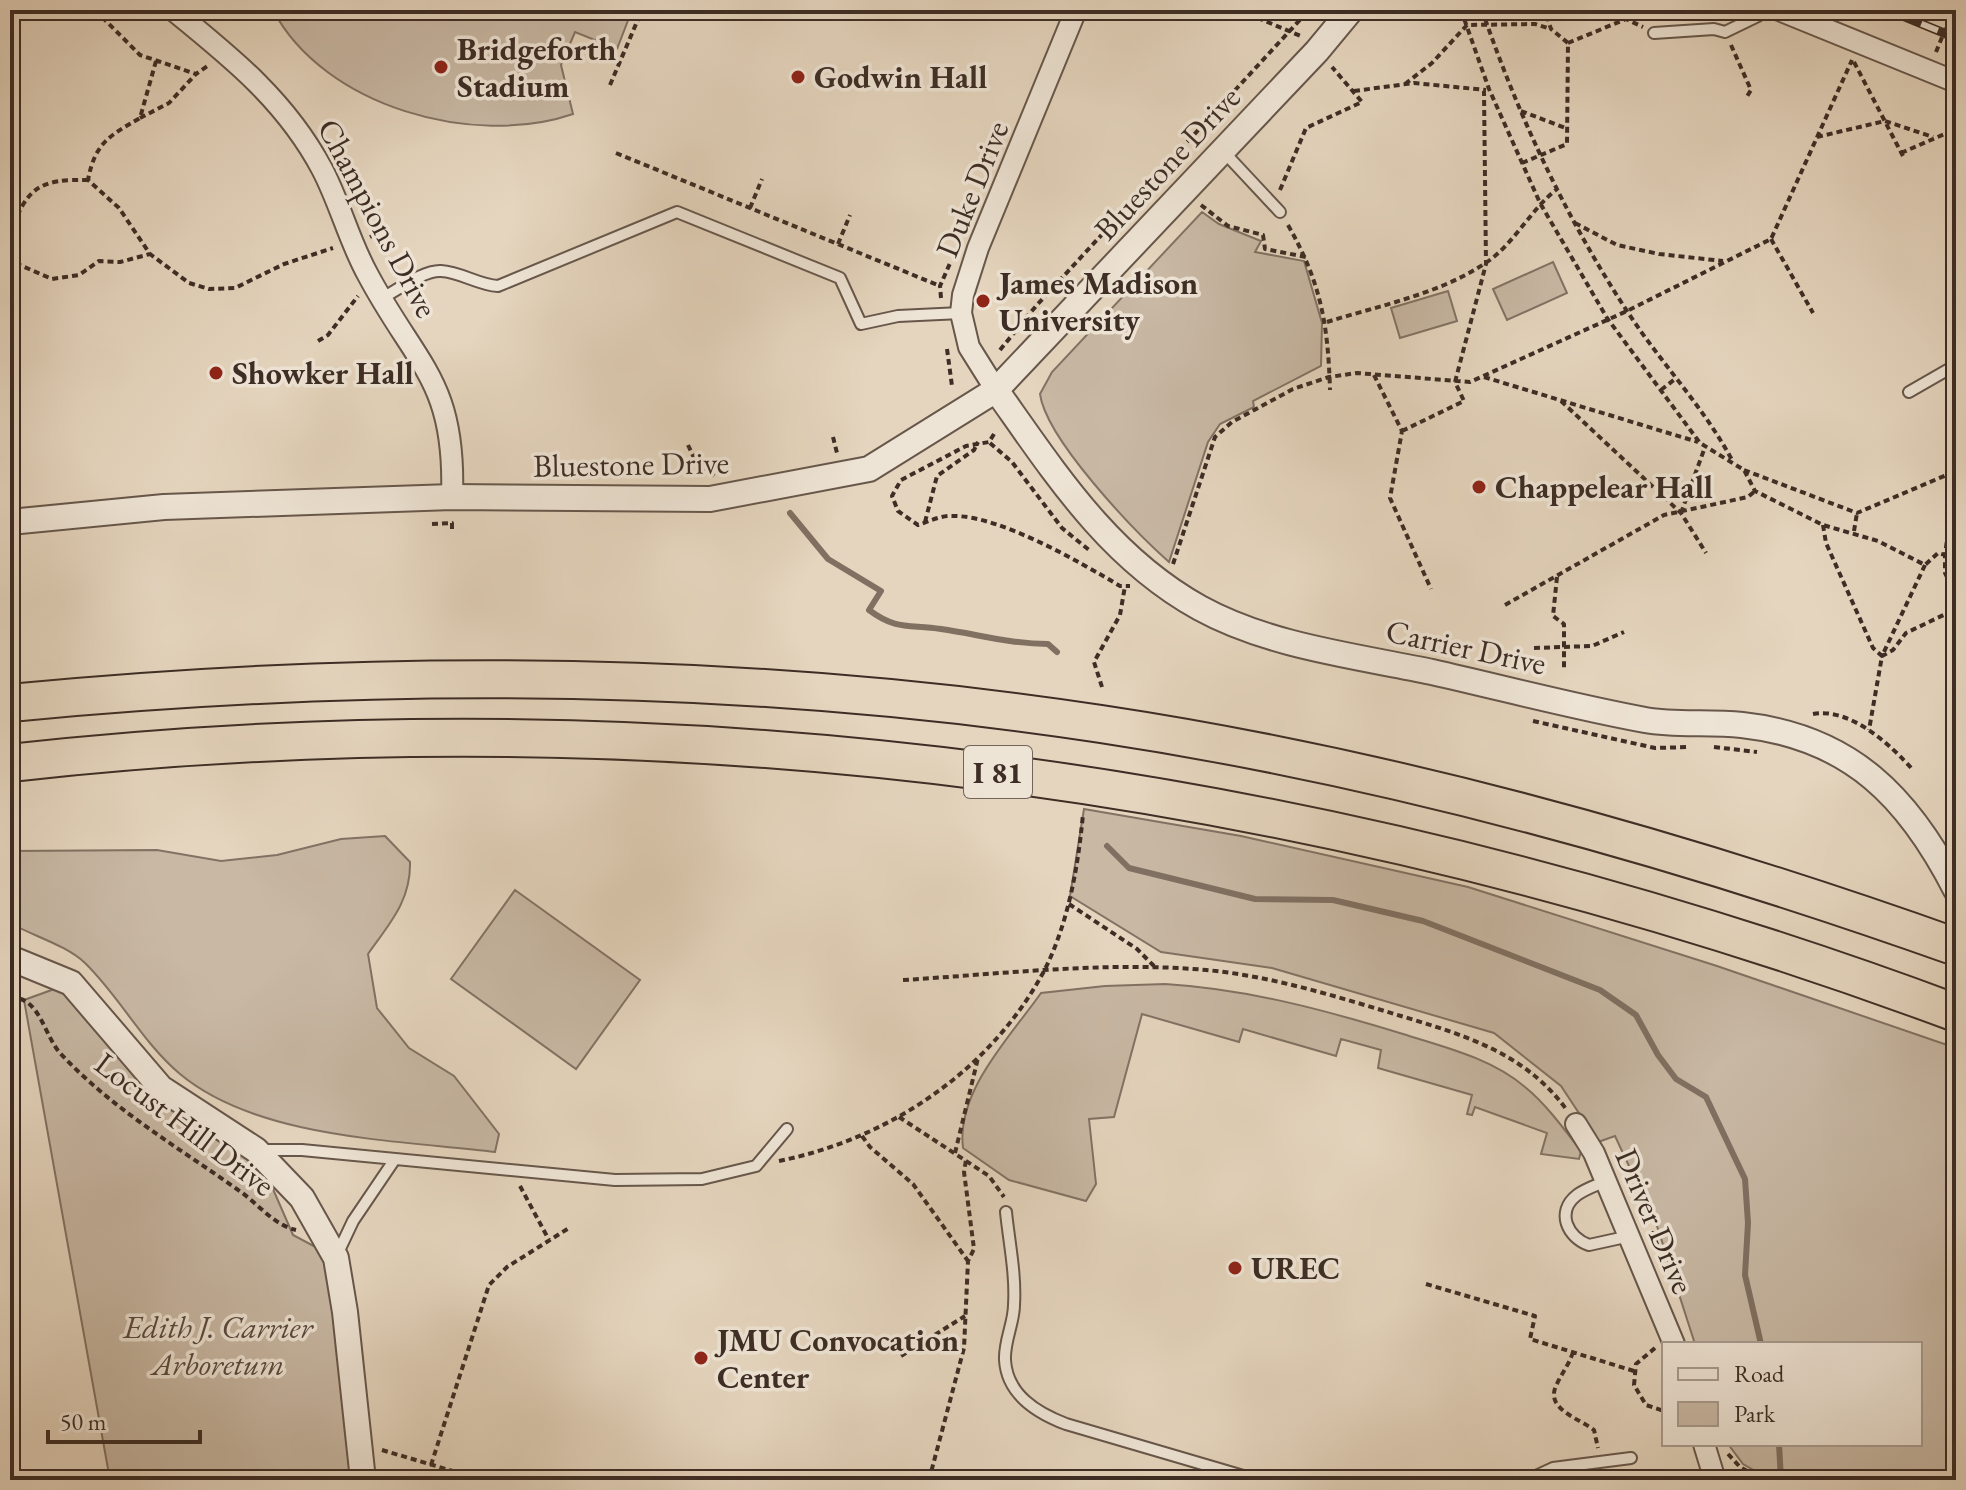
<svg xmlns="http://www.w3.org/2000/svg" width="1966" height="1490" viewBox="0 0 1966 1490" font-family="'EB Garamond',serif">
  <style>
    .green { fill: #c8b8a4; stroke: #827264; stroke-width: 2 }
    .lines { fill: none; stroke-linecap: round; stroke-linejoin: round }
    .stream { stroke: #807062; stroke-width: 6 }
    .service-casing { stroke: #67574b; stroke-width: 14 }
    .minor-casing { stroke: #67574b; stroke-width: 24 }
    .tertiary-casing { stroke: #67574b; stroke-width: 28 }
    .motorway-casing { stroke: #3d2d25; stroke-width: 40 }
    .path { stroke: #3d2d25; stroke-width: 4; stroke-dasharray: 6 4; stroke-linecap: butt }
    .service { stroke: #eee4d5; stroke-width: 10 }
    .minor { stroke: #eee4d5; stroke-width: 20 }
    .tertiary { stroke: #eee4d5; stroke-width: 24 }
    .motorway { stroke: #e5d5be; stroke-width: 36 }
    .rail-casing { stroke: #3d2d25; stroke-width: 9 }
    .rail { stroke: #eee4d5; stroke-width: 6; stroke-dasharray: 18; stroke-linecap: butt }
    .poi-dot { fill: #8f2418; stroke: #eee4d5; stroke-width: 3 }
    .labels { text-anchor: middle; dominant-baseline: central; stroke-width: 7; stroke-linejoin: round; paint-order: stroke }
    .shield { fill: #eee4d5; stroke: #72645a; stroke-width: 2 }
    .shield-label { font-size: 30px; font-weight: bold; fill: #3d2d25 }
    .poi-label { font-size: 32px; font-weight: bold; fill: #3d2d25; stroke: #eee4d5; text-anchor: start }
    .street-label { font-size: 32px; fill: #3d2d25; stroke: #eee4d5 }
    .park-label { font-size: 32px; font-style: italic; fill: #59493e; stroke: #eee4d5 }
  </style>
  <rect width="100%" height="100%" fill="#e5d5be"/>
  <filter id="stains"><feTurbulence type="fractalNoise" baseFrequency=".0025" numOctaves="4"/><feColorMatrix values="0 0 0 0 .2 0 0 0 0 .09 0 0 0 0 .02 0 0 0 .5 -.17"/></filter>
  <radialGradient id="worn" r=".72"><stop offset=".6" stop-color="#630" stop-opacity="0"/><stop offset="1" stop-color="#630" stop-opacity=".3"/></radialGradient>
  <path class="green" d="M273,10H632L617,49L575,32L561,65L573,114C474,148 324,107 273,10Z
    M1202,212L1219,224L1261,241L1255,252L1304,261L1322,323L1321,366L1253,401L1254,407L1220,424L1208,442L1169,562C1134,531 1046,439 1040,394L1052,372Z
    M1553,262L1567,293L1507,320L1493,289Z
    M1448,291L1457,321L1400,338L1391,308Z
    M1084,809L1241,836L1468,887L1717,966L1956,1048V1480H1771L1743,1464L1728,1444H1920V1344H1695L1657,1226L1615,1136L1598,1142L1561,1086L1494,1033L1272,968L1161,952L1070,896Z
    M385,836L410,862C411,901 389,924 368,954L377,1008L409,1048L454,1076L499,1134L495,1152C397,1140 258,1139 180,1074C142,1042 120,997 85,963C66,945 33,936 10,923V851L157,850L221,861L277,855L341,839Z
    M515,890L640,980L576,1069L451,979Z
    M71,983L161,1088L256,1150L293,1235L336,1258L363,1480H110L24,1000Z
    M1165,984C1247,989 1325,1010 1403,1034C1444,1047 1491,1058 1525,1087C1546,1104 1564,1129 1581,1151L1579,1159L1541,1154L1547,1133L1475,1107L1472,1115L1467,1114L1472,1095L1378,1068L1381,1050L1341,1039L1336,1056L1243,1029L1239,1042L1142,1014L1114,1117L1089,1119L1096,1184L1086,1201L1009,1180L963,1148C956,1091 1011,1036 1041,993L1105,986Z"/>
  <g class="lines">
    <path class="stream" d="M790,513L828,559L881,591L869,610C897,631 910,624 941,629C977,634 1010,644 1048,644L1057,652
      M1107,846L1129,868L1255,899L1333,900L1423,921L1600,990L1636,1015L1658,1055L1676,1079L1706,1097L1745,1179L1748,1223L1745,1275L1761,1344
      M1779,1444L1781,1480"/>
    <defs>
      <path id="service" d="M1654,33L1714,29L1725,32L1758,16L1761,10
        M1223,151L1280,212
        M382,298C398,290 423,270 441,271C461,272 478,285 498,286L677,212L840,278L861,324L898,316L961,313
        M1909,392L1956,365
        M261,1150H302L615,1180L702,1179L756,1166L787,1129
        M1606,1181C1597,1185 1585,1189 1577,1195C1555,1212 1568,1238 1589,1245L1630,1236
        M1006,1212C1009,1242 1016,1274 1014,1305C1014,1323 1004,1341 1005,1360C1007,1395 1037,1413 1066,1424L1257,1480
        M336,1257L353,1221L395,1159
        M1527,1480L1553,1468L1631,1458"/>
      <path id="minor" d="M173,10C231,57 286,101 322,169C340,203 349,241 368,275C417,367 456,381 452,497
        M1779,10L1956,82
        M996,390L969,347L961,313L963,295L978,248L1076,10
        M1576,1124L1594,1153L1674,1344
        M1704,1444L1715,1480"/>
      <path id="tertiary" d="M996,390C1055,473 1108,557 1200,608C1269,646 1356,656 1432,672C1503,688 1574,707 1645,720C1677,726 1709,721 1742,725C1851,737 1909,798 1956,890
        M10,522L164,507L452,497L710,499L869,469L996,390L1317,51L1351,10
        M10,958L71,983L161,1088L256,1150L302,1198L336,1258L345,1312L363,1480"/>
      <path id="motorway" d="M10,703C373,668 740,669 1101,724C1393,768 1678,848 1956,947
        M10,763C674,689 1331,780 1956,1013"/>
    </defs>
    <use href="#service" class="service-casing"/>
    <use href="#minor" class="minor-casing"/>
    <use href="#tertiary" class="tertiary-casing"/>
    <use href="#motorway" class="motorway-casing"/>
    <path class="path" d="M95,10L140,55L196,74L209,65
      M1239,10L1303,37
      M1461,10L1489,89L1540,203L1607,318L1700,443L1744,470L1755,491L1823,525L1878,541L1925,565L1938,553L1956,558
      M1482,10C1518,115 1566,218 1627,311C1660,362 1703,406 1732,460
      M1568,43L1626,19L1643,27
      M1731,45L1751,90L1746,98
      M1936,52L1953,10
      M156,61L140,118C109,136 95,143 88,180L119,208L150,254L189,283L209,289L235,288L284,264L333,248
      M1854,62L1904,158
      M1405,84L1432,63L1467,25L1535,24L1551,29
      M610,85L642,10
      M1354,91L1414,83L1486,90
      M1521,111L1568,129
      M140,118L169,103L196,74
      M1817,137L1885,121L1933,137
      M616,153L940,286
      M1901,153L1956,129
      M1522,163L1567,144L1568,43L1551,29L1545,10
      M1280,190L1306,128L1362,102L1332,67
      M1201,205L1228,226L1263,235L1265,249L1306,257
      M750,208L762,179
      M1575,223L1617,245L1659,254L1723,261
      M1288,225C1321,283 1328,324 1330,390
      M10,234C27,187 39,179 88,180
      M370,237L387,229
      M1771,239L1813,313
      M838,244L850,215
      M10,254L20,265L52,279L79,275L99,261L120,262L150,254
      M941,298L940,286L951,261
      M1327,322C1378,306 1439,294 1484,264C1513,246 1530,210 1557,189
      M318,341L328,335L358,296
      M947,349L952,386
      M1000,350L1036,306L1309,10
      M1374,375L1402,431L1390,498L1431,589
      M1484,377L1698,442
      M1661,390L1675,379
      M1561,401L1681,513L1706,553
      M1402,431L1464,401L1455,382L1486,264L1484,91
      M994,434L989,442L966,446L901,480L892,496L898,511L918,525C930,521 941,515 954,516C1000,516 1080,562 1120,586H1130
      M833,437L837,453
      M990,443L1012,462L1062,528L1089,550
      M688,445L696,462L714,476
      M1744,470L1857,513L1956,471
      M1956,473L1945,555V573L1956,596
      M1681,513L1705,447
      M925,522L937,476L974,450L978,442
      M432,524L452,523V533
      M1823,525L1826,543L1873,648L1882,656L1869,730
      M1854,531L1857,513
      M1173,564L1215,437L1232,422L1293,389L1329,377L1357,373L1470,382L1627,311L1771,239L1852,60
      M1925,565L1882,656L1893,650L1906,633L1956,609
      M1557,577L1553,616L1564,624V668
      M1505,605L1664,515L1748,497L1755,491
      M1534,648L1592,646L1624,632
      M1102,687L1094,662L1120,615L1125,586
      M1813,714C1850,707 1891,745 1913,770
      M1533,721L1655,748L1690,747
      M1714,747L1757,752
      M1069,904L1137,949L1154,966
      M903,980C1003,974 1106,961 1206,970C1272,976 1338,997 1401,1016C1464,1035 1525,1053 1566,1109
      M10,998C39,995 44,1035 60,1053C113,1110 178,1147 241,1192C259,1205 274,1225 296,1230
      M899,1117L989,1176L1004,1197
      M862,1136L870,1147L913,1184L968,1261
      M955,1153L978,1058
      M779,1161C888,1139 989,1072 1043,973C1068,925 1078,868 1083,814
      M520,1186L549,1240
      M1650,1234L1653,1233L1663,1262
      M1426,1284L1535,1316L1530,1339L1634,1371
      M1655,1348L1636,1364L1634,1385L1646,1405L1664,1411
      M1573,1352C1569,1365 1561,1374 1556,1386C1545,1409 1580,1419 1594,1430L1598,1448
      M901,1356L965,1316
      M382,1450L483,1480
      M1728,1454L1740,1467L1763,1480
      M431,1465L489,1285L507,1267L569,1228
      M929,1480L964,1348L968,1261L974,1249L964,1172L966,1160"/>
    <use href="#service" class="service"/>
    <use href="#minor" class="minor"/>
    <use href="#tertiary" class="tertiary"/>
    <use href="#motorway" class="motorway"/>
    <defs>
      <path id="rail" d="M1888,10L1956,38"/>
    </defs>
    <use href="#rail" class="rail-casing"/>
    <use href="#rail" class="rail"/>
  </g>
  <g class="poi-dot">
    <circle cx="441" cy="67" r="8"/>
    <circle cx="798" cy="77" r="8"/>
    <circle cx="983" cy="301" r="8"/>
    <circle cx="216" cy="373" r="8"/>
    <circle cx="1479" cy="487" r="8"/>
    <circle cx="1235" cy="1268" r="8"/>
    <circle cx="701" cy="1358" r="8"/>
  </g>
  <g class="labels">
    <rect class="shield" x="964" y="746" width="68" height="52" rx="6"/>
    <g class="shield-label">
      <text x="998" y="772">I 81</text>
    </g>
    <g class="poi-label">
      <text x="457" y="49">Bridgeforth<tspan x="457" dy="37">Stadium</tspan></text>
      <text x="814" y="77">Godwin Hall</text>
      <text x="999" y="283">James Madison<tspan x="999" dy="37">University</tspan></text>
      <text x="232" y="373">Showker Hall</text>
      <text x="1495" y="487">Chappelear Hall</text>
      <text x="1251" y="1268">UREC</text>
      <text x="717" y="1340">JMU Convocation<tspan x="717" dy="37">Center</tspan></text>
    </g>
    <g class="street-label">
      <text transform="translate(1167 163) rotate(-47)">Bluestone Drive</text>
      <text transform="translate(972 189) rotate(-68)">Duke Drive</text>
      <text transform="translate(378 218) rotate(62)">Champions Drive</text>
      <text transform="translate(631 464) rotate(-1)">Bluestone Drive</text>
      <text transform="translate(1466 647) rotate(12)">Carrier Drive</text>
      <text transform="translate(185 1124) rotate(37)">Locust Hill Drive</text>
      <text transform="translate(1655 1221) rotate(67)">Driver Drive</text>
    </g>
    <g class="park-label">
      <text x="218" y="1327">Edith J. Carrier<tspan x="218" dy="37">Arboretum</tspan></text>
    </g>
  </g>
  <rect width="1966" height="1490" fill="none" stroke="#e5d5be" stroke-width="40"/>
  <rect x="12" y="12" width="1942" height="1466" fill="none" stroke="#3d2d25" stroke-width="4"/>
  <rect x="20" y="20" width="1926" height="1450" fill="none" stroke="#3d2d25" stroke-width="2"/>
  <rect x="1662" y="1342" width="260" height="104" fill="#eee4d5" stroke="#a79b8f" stroke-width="2"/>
  <rect x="1678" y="1368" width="40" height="12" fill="#eee4d5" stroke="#a79b8f" stroke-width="2"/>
  <text x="1734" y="1382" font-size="24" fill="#3d2d25">Road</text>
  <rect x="1678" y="1402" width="40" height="24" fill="#c8b8a4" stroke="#a79b8f" stroke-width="2"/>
  <text x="1734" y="1422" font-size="24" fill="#3d2d25">Park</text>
  <path d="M48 1430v12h152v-12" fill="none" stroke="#3d2d25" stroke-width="4"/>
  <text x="60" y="1430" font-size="24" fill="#3d2d25" stroke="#eee4d5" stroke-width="6" paint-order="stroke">50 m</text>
  <rect width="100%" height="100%" filter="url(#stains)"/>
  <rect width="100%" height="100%" fill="url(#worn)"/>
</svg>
